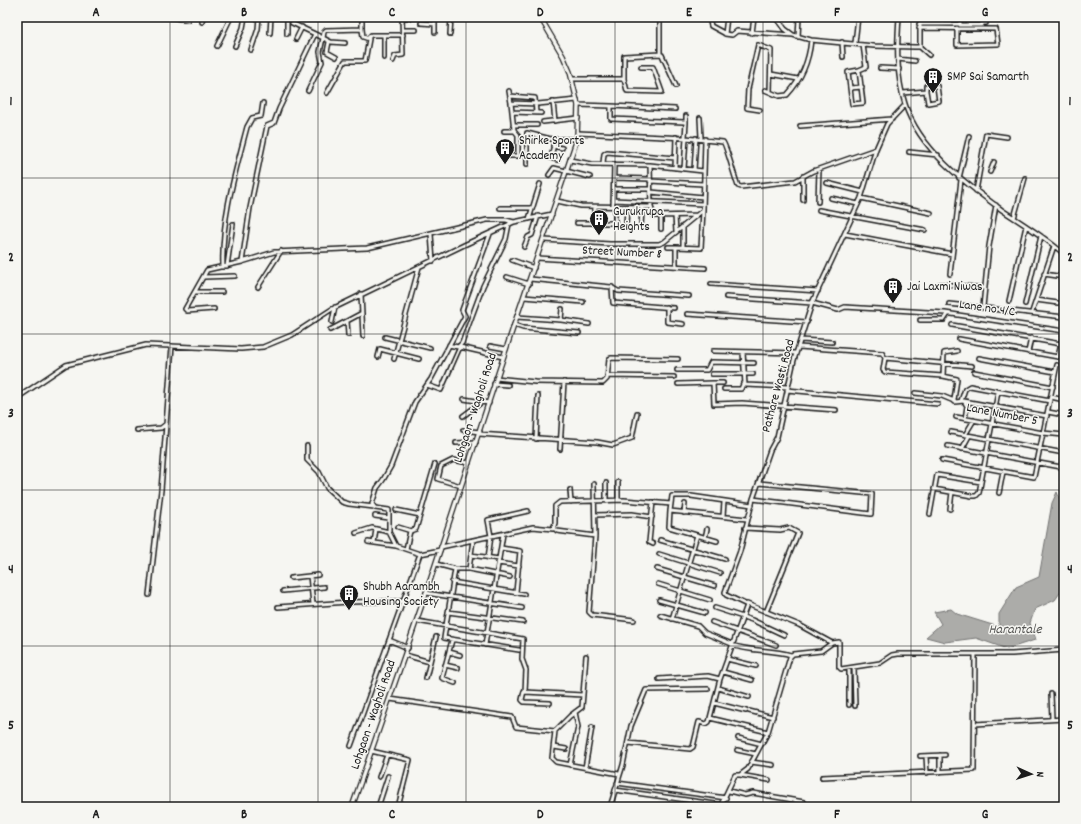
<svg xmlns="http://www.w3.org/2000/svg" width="1081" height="824" viewBox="0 0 1081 824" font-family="Dekko,sans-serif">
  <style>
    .water { fill: #acaca9; stroke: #727271 }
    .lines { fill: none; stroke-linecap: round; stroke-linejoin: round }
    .minor-casing { stroke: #1c1c1c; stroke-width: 6 }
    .major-casing { stroke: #1c1c1c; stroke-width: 6 }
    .minor { stroke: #f6f6f2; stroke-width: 3 }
    .major { stroke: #f6f6f2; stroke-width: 3.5 }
    .grid { fill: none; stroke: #1c1c1c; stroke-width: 1; stroke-opacity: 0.55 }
    .labels { text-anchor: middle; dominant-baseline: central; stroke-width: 3; stroke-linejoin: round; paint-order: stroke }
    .poi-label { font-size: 13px; fill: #1c1c1c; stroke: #f6f6f2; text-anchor: start }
    .street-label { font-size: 13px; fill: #1c1c1c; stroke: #f6f6f2 }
    .water-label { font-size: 14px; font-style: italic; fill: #565654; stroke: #f6f6f2 }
    .neatline { fill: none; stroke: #1c1c1c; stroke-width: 1.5 }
    .grid-label { font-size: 13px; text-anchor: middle; font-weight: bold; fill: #1c1c1c }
  </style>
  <rect width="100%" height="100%" fill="#f6f6f2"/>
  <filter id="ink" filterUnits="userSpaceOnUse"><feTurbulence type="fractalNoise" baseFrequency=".025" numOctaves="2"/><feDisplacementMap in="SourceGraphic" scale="8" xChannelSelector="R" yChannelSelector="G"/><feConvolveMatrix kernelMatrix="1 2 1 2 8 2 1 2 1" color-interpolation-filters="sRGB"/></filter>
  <g filter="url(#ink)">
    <path class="water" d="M1057,492L1064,509V587L1055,600L1035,609L1030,623L1035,640L1007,649L976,638L945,642L926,637L941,624L934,612L951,609L957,614L999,627V614L1016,587L1039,577L1052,503Z"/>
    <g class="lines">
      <defs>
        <path id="minor" d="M170,17L188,20
          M362,17V29L326,30L324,32L323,38L315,34L279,109L274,123L267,126L250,208L242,262L274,252L367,248L487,220H506L514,222
          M709,17L711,26L724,33
          M727,17L725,34L732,35L737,31L793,35L811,40L874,46L915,47H920L929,55
          M776,17L785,29L793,35
          M899,17C897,46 896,76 905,104C919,149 966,184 1002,210C1023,224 1045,237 1064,254
          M920,17V47
          M960,17V25H982V23
          M982,17V23H986
          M402,18L420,17
          M202,22L203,17
          M292,23L315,34
          M421,23L435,24
          M919,24H960
          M943,24V17
          M919,28L996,29L998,44L957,45V28
          M403,30H416
          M435,32V17
          M270,33L271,17
          M752,33L754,17
          M287,34V17
          M450,34L451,17
          M384,35V58
          M798,37L799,17
          M368,38L371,35H403
          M296,39L302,27
          M329,42L327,52L336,57
          M842,42L843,57
          M855,43L858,17
          M217,46L231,17
          M235,46L243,28L245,17
          M251,50L258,29L259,17
          M660,54V21L662,17
          M898,59L915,61
          M393,61L395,56L403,55L402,17
          M880,68L899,69
          M859,70L848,72L852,104L863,103L859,70L866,67L863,45
          M771,74L798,79
          M572,79H624V56L660,54L662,55L676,86
          M624,79L627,91L662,92L653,67H641
          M850,88L862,87
          M765,90L779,96L787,95C802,79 809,61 811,40
          M308,91L322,62L320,52L323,38L331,42L345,43
          M509,91L511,103
          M327,93L345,61H365L369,39L363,37L362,29
          M903,93L926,91V86H937L939,101L928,103L926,91
          M510,96L535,98L536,113
          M553,102L555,121
          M578,105L611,106V119L684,122L686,123L685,137
          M611,106L675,109
          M760,110L747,108L748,89L758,45L771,50L770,92
          M512,112L541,113
          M700,118L701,138
          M543,122L578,118
          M686,123V116
          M513,125H537
          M800,126L892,119
          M504,131H514
          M578,133L686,138L723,142C726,144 735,179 738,186L741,187L795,181L813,171L876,149
          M555,139L551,158L558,160
          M553,146L562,148
          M909,152L938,155
          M503,156H518V135L514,130L511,103L538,104L577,100
          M570,160L592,164L650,165L703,171
          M603,163L604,154L607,152L675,158
          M527,164V133L551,139H577
          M650,165L651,207L654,216L697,215
          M675,168L676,137
          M684,169L686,138
          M694,170L696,138
          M990,172L994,162
          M549,175L554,168L590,177
          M614,178L650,179
          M959,178L969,136
          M650,181L703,184
          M827,183L863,192
          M614,189H650
          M976,191L986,134L1007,137
          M651,192L703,197
          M831,198L858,204
          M861,198L931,213
          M613,200L703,204
          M803,200V176
          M557,201L581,206L651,207
          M818,202L819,169
          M613,207L614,164
          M500,208H532
          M819,210L925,230
          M661,216V229
          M675,216L676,232
          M1014,218L1025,178
          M529,219L540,184
          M577,223H594L595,207
          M594,223H615V207
          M626,225L627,208
          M641,228L642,207
          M431,234L433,261
          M845,234L952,254
          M544,240L610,244H659L664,242L703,210L705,139
          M524,247L528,237L532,235L538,216
          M668,247H676
          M683,247V226
          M537,258L705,268
          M512,260L534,268
          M227,266L233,224
          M676,266V247L701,248L703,210
          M223,267C221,220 235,173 247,127L252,118L261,116L263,103
          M950,274L961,180
          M1044,274L1064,277
          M204,277L235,276
          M507,277L529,284
          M530,279L611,287L618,291L689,296
          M711,284L818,291
          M940,284L984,288
          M258,287L281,251
          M612,287L613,303L674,308
          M195,292H222
          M361,294L363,336
          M524,297L583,302
          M726,297L812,303L838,310L845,307L945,313L1064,331
          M1036,300L1058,303
          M1009,301L1026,226
          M949,304L1064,317
          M1025,304L1041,236
          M667,307V322L683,324
          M983,307L989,246L996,205
          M214,309L187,311L185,309L207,270L242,262
          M1032,312L1054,246
          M687,314L807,322
          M517,317L561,320L589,324
          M561,320L562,309
          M920,320H944L948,314
          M347,321L348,335
          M332,322L335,307
          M514,325L523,328L579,333
          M952,325L1061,344
          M330,330L362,313
          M385,337L430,348
          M959,339L1058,357L1064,331
          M801,340L832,342
          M449,345L458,347L462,343L483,286L506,239L509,224
          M490,346L506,349
          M799,347L882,353L885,358L972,366
          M713,351L796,353
          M743,352L745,385L788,387
          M1028,352L1031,338
          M378,357L380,349L419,359
          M885,358L883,370L885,372L943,376L957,379L954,400L955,402L964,401L1047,416
          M979,358L1055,372
          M394,359L419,267
          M677,370H707L711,362L754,363
          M974,372L1053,387
          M712,374H753
          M607,376L674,377
          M943,376L944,353L957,351
          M496,378L535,382L603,383L607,379L609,359L611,358L678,359
          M713,383H723
          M494,384L508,385
          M678,384L713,383L714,404L742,403L836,410
          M427,385L441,390L460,347L503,357
          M724,389H741L743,384
          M787,390L938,404
          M915,393L942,396L954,401
          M1051,397L1064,400
          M17,398L66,365L146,345L241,349L263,347L292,335L332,309L464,245L514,222L552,214
          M464,399L489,403
          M961,401L965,389L970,386L1050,401
          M964,401L967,406L965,419
          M1048,412L1064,415
          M463,416L482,402
          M956,417L1043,433L1064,435
          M137,430L161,428L166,424
          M463,430L480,432
          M951,432L1064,453
          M479,434L597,442L613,445L632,438L637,413
          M965,435L974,420
          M536,439L538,396
          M456,443L476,442
          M307,446V460L319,472L327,488L342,502L349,504L374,507
          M948,446L1061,467L1064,458
          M560,449L564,382
          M962,449L969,436
          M942,460L1034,477L1057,365
          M618,482V500
          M606,483V501
          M594,484L595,536L589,612L592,615L634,620
          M461,486L438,479L441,466L453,460L469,463
          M934,489L972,496H976L979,493L998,392
          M570,490L571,502
          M999,493L1003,472
          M753,499L871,514L872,494L759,483
          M653,502L649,542L653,544
          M950,509L952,492
          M396,510L420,515
          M670,511L669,527L717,541
          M684,513L685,504
          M930,514L937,475L981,482
          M595,515L632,514L652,517
          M375,516L389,518
          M723,516L724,502
          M747,519L670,511L672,496H691L752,505
          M398,527L411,531
          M554,528L557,531L595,536
          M745,528L780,530L789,528L798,533L766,612
          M356,533L372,528L389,532
          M705,538L707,529
          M660,540L725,559
          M368,542L396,546
          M374,543L376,529
          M441,547L533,527L553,529L555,523V506L560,502L624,500L671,504
          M501,548L520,551L516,592
          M406,549L410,531L416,529L435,464
          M420,554L396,546L389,532V510L375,508L372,504L377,488L383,480L391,466L415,402L431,379L465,316L462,310L490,234
          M659,554L720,573
          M471,555L499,559
          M488,558L491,536L488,520L528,511
          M498,563L519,566
          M436,564L455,569
          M469,569L473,540
          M657,569L715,586
          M310,576L313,604
          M510,577L469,569H455L444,638L519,650
          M291,578L318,575
          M452,582L524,594
          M658,584L710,600
          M283,591L324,587
          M426,593L522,608
          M149,595L161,490L172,346
          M659,600L705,613
          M747,604L799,625L832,643
          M278,607L348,602L403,601
          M715,608L752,620L784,635
          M448,612L523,622
          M660,615L698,626L705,633L732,644
          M672,619L697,535
          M417,621L523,639L522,659L526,670L525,692L583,695
          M712,622L776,645
          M389,640L408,648
          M452,640L442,678L455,683
          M485,645L503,534
          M732,645C751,652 771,649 791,655
          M1064,651V637
          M449,652L460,655
          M405,655L430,662
          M727,659L756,666
          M445,665L458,668
          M854,667L855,706
          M849,668V705
          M723,672L752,680
          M426,678L436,637
          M659,679L708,676L720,679
          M718,688L749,697
          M524,691L522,700L524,702L550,703
          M1051,694L1052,719
          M390,699L512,717L516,727L555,731L552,758L556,762L619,774
          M714,703L746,711
          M749,711L773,717
          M710,718L768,732
          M975,724L1064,719
          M555,731L570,716L582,707L586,656
          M738,738L762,744
          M628,743L690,749L693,747L699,722L706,724L709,722L720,679L747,605L726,595L725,592L740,551L753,499L770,450L777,437L794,360L812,303L861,198L876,149L887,124L905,105
          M351,746L420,554L440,550
          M554,747L566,749
          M737,750L756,754
          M371,751L410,760L398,807
          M940,755V772
          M920,756L945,755
          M926,756L927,773
          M751,762L773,765
          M570,765L578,727L575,712
          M585,768L592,727
          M740,775L769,780
          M379,777L387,755
          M822,777L974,770L975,654
          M617,783L726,798
          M615,790L722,805
          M729,791L745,795L753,793L804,802
          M378,807L388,776
          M610,807L623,765L631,726L646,690L708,689
          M720,807L735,775H740L748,769L768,732L790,657L793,654L821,651L832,643L839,642V667L841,669L880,663L892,655L898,654H1012L1064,650"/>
        <path id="major" d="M352,807L426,593L514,325L577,139L578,105L570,72L563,56L540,17"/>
      </defs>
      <use href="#minor" class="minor-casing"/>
      <use href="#major" class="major-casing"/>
      <use href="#minor" class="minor"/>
      <use href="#major" class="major"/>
    </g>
  </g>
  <path class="grid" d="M170,17V807M318,17V807M466,17V807M615,17V807M763,17V807M911,17V807M17,178H1064M17,334H1064M17,490H1064M17,646H1064"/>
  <defs>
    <symbol id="building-pin" viewBox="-11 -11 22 30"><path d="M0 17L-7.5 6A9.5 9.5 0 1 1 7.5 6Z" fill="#1c1c1c" stroke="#f6f6f2"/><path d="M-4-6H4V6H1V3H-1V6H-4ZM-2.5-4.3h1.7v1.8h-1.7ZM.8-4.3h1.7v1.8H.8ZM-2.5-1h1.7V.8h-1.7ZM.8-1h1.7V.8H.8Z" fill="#fff"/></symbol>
  </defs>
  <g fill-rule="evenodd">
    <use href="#building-pin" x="922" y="66" width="22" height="30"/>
    <use href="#building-pin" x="494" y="137" width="22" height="30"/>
    <use href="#building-pin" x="588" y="208" width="22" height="30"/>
    <use href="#building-pin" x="882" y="276" width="22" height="30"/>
    <use href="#building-pin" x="338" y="583" width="22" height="30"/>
  </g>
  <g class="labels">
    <g class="poi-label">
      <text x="947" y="77">SMP Sai Samarth</text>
      <text x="519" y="141">Shirke Sports<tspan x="519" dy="15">Academy</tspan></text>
      <text x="613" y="212">Gurukrupa<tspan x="613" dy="15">Heights</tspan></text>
      <text x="907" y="287">Jai Laxmi Niwas</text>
      <text x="363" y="587">Shubh Aarambh<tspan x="363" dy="15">Housing Society</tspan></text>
    </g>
    <g class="street-label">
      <text transform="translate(622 253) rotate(3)">Street Number 8</text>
      <text transform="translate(987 309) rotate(8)">Lane no 4/C</text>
      <text transform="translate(779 386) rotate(-75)">Pathare Wasti Road</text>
      <text transform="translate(476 408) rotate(-72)">Lohgaon - Wagholi Road</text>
      <text transform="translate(1002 415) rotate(11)">Lane Number 5</text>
      <text transform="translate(374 715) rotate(-71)">Lohgaon - Wagholi Road</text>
    </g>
    <g class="water-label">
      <text x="1015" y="630">Harantale</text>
    </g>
  </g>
  <rect width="1081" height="824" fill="none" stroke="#f6f6f2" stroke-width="44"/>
  <g transform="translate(1031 774) rotate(93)" stroke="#f6f6f2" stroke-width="3" paint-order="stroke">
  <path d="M0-3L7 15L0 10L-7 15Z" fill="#1c1c1c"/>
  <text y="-6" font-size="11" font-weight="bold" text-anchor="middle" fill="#1c1c1c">N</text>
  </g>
  <rect x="22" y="22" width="1037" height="780" class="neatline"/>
  <g class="grid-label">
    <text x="96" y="16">A</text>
    <text x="244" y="16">B</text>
    <text x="392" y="16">C</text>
    <text x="540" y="16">D</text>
    <text x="689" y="16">E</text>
    <text x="837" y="16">F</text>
    <text x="985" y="16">G</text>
    <text x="11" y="105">1</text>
    <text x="1070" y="105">1</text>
    <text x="11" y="261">2</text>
    <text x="1070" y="261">2</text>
    <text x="11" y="417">3</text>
    <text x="1070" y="417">3</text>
    <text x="11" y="573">4</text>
    <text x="1070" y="573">4</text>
    <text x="11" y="729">5</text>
    <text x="1070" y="729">5</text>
    <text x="96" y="818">A</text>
    <text x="244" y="818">B</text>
    <text x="392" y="818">C</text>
    <text x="540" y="818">D</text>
    <text x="689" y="818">E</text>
    <text x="837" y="818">F</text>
    <text x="985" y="818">G</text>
  </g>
</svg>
